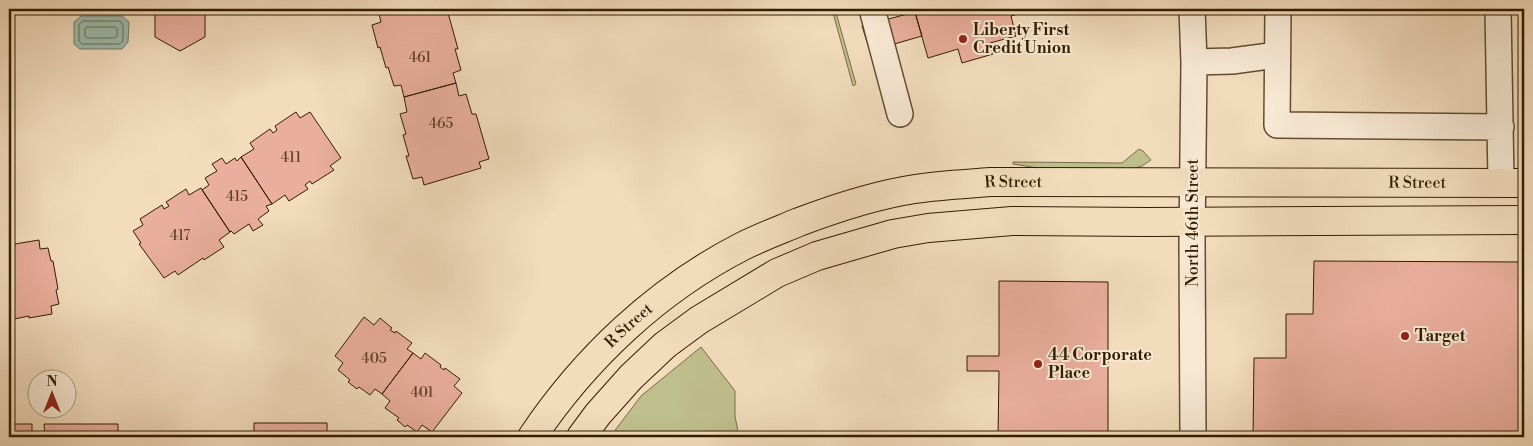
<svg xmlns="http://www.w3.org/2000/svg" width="1533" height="446" viewBox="0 0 1533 446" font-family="'Libre Bodoni',serif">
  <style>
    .green { fill: #bfbf8d; stroke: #796e46 }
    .water { fill: #9cbcad; stroke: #727c68 }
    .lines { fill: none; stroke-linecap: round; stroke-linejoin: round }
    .shore { stroke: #686c56; stroke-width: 1 }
    .building { fill: #e9ae9d; stroke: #331d00 }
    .minor-casing { stroke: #634d2f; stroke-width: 28 }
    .major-casing { stroke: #331d00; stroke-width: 30 }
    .minor { stroke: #f7e8d3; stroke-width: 25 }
    .major { stroke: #f2dcbc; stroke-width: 28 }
    .poi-dot { fill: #8f2418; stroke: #f7e8d3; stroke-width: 2 }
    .labels { text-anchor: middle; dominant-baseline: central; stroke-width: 4; stroke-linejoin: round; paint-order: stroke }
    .number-label { font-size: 14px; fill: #604127 }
    .poi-label { font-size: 16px; font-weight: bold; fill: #331d00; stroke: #f7e8d3; text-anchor: start }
    .street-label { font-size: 16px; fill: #331d00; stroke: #f7e8d3 }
  </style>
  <rect width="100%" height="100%" fill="#f2dcbc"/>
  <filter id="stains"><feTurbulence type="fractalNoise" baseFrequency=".004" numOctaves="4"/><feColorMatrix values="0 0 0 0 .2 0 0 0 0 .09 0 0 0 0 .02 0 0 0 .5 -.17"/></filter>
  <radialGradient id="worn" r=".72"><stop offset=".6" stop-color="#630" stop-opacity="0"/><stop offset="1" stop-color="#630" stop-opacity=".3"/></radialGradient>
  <path class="green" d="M832,9H835L856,84L853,86Z
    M1139,149L1143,151L1151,160L1142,166L1132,169H1044L1013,164V162L1122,163Z
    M701,347L735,391V416L739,437H610L641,396Z"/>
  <path class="water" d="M81,16H122L129,22L128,42L122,49H80L74,44V22Z"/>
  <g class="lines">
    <path class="shore" d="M83,21H120L123,25V41L119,44H82L79,41V25Z
      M87,27H115L117,29V36L115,38H87L85,36V29Z"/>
  </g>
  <path class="building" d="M155,9H205V37L180,51L155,37Z
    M399,9H447L458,49H455L461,70L453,73L456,83L404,97L401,85L394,86L388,67L386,68L380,47L378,48L372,25L381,22L379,14Z
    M914,9H1017L1018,14L1011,16L1016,36L990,43L993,54L962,63L958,49L928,58Z
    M915,12L922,36L870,51L862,26Z
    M456,83L459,96L466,94L472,114H476L489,159L479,162L481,168L424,185L422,177L413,179L406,156H409L403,135L406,134L400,114L407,112L404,97Z
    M296,112L300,118L310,112L341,158L330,166L334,170L312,184L310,181L305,185L308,189L289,201L285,195L272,204L241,157L254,149L250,143L270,129L273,133L277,130L275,126Z
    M241,157L272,204L266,206L269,211L258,219L263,225L253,231L249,224L234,234L231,231L230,232L202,190L209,185L205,178L217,171L212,164L222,158L226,164L235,158L237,161Z
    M201,188L230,232L219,240L224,247L204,260L203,258L178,275L175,271L164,278L139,244L141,243L133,231L143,225L140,219L162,205L164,209L169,206L166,202L186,189L189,195Z
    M39,240L40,249L48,248L51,261H53L58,289L56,290L59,304L51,306L52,314L29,318V316L9,320V245Z
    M1314,261L1524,262V437H1253L1254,358H1286V314H1313Z
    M999,281L1108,282V437H998L999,371H967V356H999Z
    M364,317L374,325L380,318L392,328L390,330L395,333L396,331L412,343L407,349L413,353L382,394L375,389L370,395L359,387L357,389L348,382L350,380L338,370L343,363L335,356Z
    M413,353L421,359L425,353L441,365L440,367L444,370L445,368L460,379L454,386L462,393L432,432L422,425L417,432L407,425L405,427L397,420L399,418L385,408L390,401L382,394Z
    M254,423H327V437H254Z
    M9,424H32V437H9Z
    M44,424H118V437H45Z"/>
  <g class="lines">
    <defs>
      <path id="minor" d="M872,9L900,114
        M1192,9L1194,62L1192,242L1193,437
        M1278,9L1277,125L1501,127
        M1498,9L1501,182
        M1194,62L1232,61L1277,55"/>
      <g id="major">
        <path id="s1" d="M532,437C585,358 657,290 743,246C761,237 780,230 799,222C836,208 875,195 915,189C940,185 966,184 991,182L1524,183"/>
        <path d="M581,437L598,414L631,377L665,345L699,320L777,273L817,256L893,234L928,228L1012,221L1147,222L1524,220"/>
      </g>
    </defs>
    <use href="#minor" class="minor-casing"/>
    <use href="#major" class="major-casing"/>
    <use href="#minor" class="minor"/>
    <use href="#major" class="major"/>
  </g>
  <g class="poi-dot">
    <circle cx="963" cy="39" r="5"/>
    <circle cx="1405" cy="336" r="5"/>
    <circle cx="1038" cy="364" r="5"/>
  </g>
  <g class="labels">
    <g class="number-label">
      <text x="420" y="58">461</text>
      <text x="441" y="124">465</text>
      <text x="291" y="158">411</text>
      <text x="237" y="197">415</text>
      <text x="180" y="236">417</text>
      <text x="374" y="359">405</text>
      <text x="422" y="393">401</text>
    </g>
    <g class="poi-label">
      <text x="973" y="30">Liberty First<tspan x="973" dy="18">Credit Union</tspan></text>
      <text x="1415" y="336">Target</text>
      <text x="1048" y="355">44 Corporate<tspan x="1048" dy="18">Place</tspan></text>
    </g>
    <g class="street-label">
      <text stroke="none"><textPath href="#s1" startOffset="568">R Street</textPath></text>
      <text stroke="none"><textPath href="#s1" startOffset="972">R Street</textPath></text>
      <text transform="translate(1193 223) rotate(-90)">North 46th Street</text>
      <text stroke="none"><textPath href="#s1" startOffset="148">R Street</textPath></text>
    </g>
  </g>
  <rect width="1533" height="446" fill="none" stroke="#f2dcbc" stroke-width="30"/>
  <rect x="10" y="10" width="1513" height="426" fill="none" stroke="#331d00" stroke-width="2.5"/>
  <rect x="15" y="15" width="1503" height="416" fill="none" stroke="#331d00"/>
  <g transform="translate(52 394)"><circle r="24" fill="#f7e8d3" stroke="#a9977f"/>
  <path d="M0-4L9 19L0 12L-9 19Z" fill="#8f2418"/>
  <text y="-8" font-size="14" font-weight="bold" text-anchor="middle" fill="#331d00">N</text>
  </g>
  <rect width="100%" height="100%" filter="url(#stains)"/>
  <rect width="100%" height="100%" fill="url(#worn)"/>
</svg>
